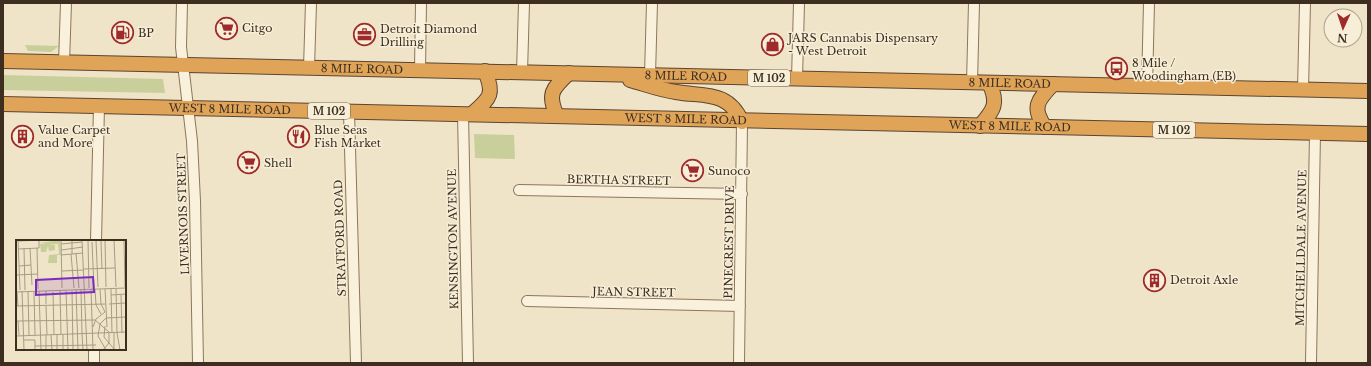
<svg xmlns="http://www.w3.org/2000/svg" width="1371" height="366" viewBox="0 0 1371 366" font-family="'Libre Baskerville',serif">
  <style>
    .green { fill: #c9cf9b }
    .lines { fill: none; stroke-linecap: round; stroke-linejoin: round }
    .minor-casing { stroke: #8d765c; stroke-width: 12 }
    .highway-casing { stroke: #5b4430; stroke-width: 16 }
    .minor { stroke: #faf1dc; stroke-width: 10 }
    .highway { stroke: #e0a458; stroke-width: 14 }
    .labels { text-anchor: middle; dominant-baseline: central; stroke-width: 3; stroke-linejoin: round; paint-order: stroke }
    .shield { fill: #f7eed8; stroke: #756857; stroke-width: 1 }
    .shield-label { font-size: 10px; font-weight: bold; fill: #3d2e20 }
    .poi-label { font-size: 11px; fill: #3d2e20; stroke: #f7eed8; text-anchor: start }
    .street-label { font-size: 11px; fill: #3d2e20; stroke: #f7eed8 }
    .inset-road { fill: none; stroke: #a89b85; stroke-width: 1 }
    .view { fill: #7b2cbf; fill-opacity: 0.15; stroke: #7b2cbf; stroke-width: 2 }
    .inset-edge { fill: none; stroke: #3d2e20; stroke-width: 2 }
  </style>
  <rect width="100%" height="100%" fill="#f0e4c8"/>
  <path class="green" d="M25,45L59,46L51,52L28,51Z
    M3,75L163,79L165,93L3,90Z
    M474,134L514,135L515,159L475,158Z"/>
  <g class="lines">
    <defs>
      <path id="minor" d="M182,3L181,47L192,141L195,201L198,363
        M64,63L66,3
        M309,68L311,3
        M420,70L421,3
        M522,72L524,3
        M650,75L652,3
        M797,79L799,3
        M972,83L974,3
        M1147,87L1149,3
        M1303,90L1305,3
        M349,112L356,363
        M463,114L468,363
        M519,190L742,194
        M96,241L99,106
        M527,301L740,306
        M94,363V349
        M739,363L742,122
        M1311,363L1315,133"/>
      <g id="highway">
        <path id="s1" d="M3,61L1368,91"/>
        <path d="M630,80C645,84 660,90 676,92C704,97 728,90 742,122"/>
        <path id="s2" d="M3,104L1368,134"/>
        <path d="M472,114C490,98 495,95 485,71"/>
        <path d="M557,116C547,94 552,89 569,73"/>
        <path d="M980,126C994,110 999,103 989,83"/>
        <path d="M1045,127C1031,107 1038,100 1053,84"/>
      </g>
    </defs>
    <use href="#minor" class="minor-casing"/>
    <use href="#highway" class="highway-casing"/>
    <use href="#minor" class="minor"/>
    <use href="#highway" class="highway"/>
  </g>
  <defs>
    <symbol id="supermarket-ring" viewBox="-11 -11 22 22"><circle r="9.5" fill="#f7eed8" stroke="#9e2a2b" stroke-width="1.5"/><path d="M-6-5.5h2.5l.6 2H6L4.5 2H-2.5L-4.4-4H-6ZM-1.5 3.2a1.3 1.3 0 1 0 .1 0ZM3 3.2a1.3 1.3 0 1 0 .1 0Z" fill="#9e2a2b"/></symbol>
    <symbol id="fuel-ring" viewBox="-11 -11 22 22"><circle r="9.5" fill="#f7eed8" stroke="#9e2a2b" stroke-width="1.5"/><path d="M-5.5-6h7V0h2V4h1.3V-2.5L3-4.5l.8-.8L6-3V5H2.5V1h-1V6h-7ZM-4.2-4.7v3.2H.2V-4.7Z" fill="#9e2a2b"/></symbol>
    <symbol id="office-ring" viewBox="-11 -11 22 22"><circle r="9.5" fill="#f7eed8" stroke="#9e2a2b" stroke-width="1.5"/><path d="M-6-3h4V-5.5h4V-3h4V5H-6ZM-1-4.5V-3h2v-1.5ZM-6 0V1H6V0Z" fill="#9e2a2b"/></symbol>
    <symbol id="shop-ring" viewBox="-11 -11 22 22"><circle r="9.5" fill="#f7eed8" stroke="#9e2a2b" stroke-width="1.5"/><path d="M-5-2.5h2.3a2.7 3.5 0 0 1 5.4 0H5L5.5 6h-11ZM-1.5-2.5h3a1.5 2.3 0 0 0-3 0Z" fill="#9e2a2b"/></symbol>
    <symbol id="bus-ring" viewBox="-11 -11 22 22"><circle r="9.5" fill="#f7eed8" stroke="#9e2a2b" stroke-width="1.5"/><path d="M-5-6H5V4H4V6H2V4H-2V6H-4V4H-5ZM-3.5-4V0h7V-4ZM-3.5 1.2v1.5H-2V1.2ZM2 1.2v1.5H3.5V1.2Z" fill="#9e2a2b"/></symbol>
    <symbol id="building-ring" viewBox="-11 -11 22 22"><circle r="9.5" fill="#f7eed8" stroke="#9e2a2b" stroke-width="1.5"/><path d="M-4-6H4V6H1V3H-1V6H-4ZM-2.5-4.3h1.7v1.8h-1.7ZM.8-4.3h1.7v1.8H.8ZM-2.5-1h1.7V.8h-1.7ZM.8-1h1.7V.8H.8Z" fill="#9e2a2b"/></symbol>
    <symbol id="restaurant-ring" viewBox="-11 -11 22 22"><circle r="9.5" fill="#f7eed8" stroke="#9e2a2b" stroke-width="1.5"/><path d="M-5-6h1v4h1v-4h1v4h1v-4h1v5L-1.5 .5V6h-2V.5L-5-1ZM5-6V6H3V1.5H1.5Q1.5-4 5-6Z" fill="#9e2a2b"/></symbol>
  </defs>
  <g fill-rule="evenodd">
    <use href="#supermarket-ring" x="214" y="16" width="25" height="25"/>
    <use href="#fuel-ring" x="110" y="20" width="25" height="25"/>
    <use href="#office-ring" x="352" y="22" width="25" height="25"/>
    <use href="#shop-ring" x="760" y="32" width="25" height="25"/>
    <use href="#bus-ring" x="1104" y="56" width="25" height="25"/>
    <use href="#building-ring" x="10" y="124" width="25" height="25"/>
    <use href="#restaurant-ring" x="286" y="124" width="25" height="25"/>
    <use href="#supermarket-ring" x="236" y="150" width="25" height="25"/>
    <use href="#supermarket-ring" x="680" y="158" width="25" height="25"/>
    <use href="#building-ring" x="1142" y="268" width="25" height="25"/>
  </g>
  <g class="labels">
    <g class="shield">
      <rect x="748" y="70" width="42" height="16" rx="3"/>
      <rect x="308" y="103" width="42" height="16" rx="3"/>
      <rect x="1153" y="122" width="42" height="16" rx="3"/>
    </g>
    <g class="shield-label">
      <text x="769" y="78">M 102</text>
      <text x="329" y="111">M 102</text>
      <text x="1174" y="130">M 102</text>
    </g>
    <g class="poi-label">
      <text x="242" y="28">Citgo</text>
      <text x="380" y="29">Detroit Diamond<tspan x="380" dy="13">Drilling</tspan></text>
      <text x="138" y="33">BP</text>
      <text x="788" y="38">JARS Cannabis Dispensary<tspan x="788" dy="13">- West Detroit</tspan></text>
      <text x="1132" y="63">8 Mile /<tspan x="1132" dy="13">Woodingham (EB)</tspan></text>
      <text x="38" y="130">Value Carpet<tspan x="38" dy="13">and More</tspan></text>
      <text x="314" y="130">Blue Seas<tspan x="314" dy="13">Fish Market</tspan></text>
      <text x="264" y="163">Shell</text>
      <text x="708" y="171">Sunoco</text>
      <text x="1170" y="280">Detroit Axle</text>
    </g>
    <g class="street-label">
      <text stroke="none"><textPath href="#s1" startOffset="359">8 MILE ROAD</textPath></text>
      <text stroke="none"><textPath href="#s1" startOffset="683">8 MILE ROAD</textPath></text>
      <text stroke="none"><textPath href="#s1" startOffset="1007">8 MILE ROAD</textPath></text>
      <text stroke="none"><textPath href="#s2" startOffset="227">WEST 8 MILE ROAD</textPath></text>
      <text stroke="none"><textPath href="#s2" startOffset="683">WEST 8 MILE ROAD</textPath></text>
      <text stroke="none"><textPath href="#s2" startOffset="1007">WEST 8 MILE ROAD</textPath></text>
      <text transform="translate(619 180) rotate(1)">BERTHA STREET</text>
      <text transform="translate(183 214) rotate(-92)">LIVERNOIS STREET</text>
      <text transform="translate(340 238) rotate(-92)">STRATFORD ROAD</text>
      <text transform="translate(453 239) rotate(-91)">KENSINGTON AVENUE</text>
      <text transform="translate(729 242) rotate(-89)">PINECREST DRIVE</text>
      <text transform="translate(1301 248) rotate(-89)">MITCHELLDALE AVENUE</text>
      <text transform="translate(634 292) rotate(1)">JEAN STREET</text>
    </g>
  </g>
  <g transform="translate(16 240)">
    <rect width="110" height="110" fill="#f0e4c8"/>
    <path d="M44,0L45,15H41V23H32L33,15L43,14L42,4L32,5H39V10L33,11L32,6L30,12H25L24,4L30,3H23Z" fill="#c9cf9b"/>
    <path class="inset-road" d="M2,0L4,50M45,0L46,48M56,0V14M66,0L71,110M72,0L73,48M80,0L82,47M89,0L90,47M98,0L100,47M108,0L109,47M2,1L29,0M85,1L86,29M76,2L78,48M45,4L66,2M8,8L9,50M14,8L16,45M21,8L22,49M2,9L23,8V0M45,10L67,7M60,13L63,48M55,14L58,48M45,15L67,13M3,26L15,25M68,29L99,28M46,31L68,30M0,35L22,34M110,48V65M75,49L77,110M79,49L80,65L85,74M84,49L85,64L89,72M89,49L91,87M95,49L96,93M100,49L101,93L104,110M44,50L45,94M60,50L62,110M65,50L66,94M6,51L8,110M23,51L25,110M30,51V64M50,51L52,110M56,51L57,110M0,52L110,48M1,52L2,66M12,52L13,95M18,52L19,95M37,52L38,95M95,55L110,54M105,55L106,93M93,64L110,63M0,66L90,64M30,66L31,95M0,81L79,80L93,92V103L87,110M2,81L3,95M89,86L88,97L98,109M77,87L80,79L89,72M47,94V110M66,94L67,110M30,95V110M35,95L36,110M41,95V110M0,96L110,92M8,100H19V110M19,106L80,105M98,109V93M90,110L82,96L84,84L90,78L110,77"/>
    <path class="view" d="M77,37L78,52L20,55V40Z"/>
    <rect width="110" height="110" class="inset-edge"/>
  </g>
  <rect width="1371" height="366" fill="none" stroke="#3d2e20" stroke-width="8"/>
  <g transform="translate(1343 28) rotate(183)"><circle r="19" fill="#f7eed8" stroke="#ada18e"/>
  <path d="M0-3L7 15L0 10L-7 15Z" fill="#9e2a2b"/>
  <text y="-6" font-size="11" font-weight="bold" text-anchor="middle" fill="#3d2e20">N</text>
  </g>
</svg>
